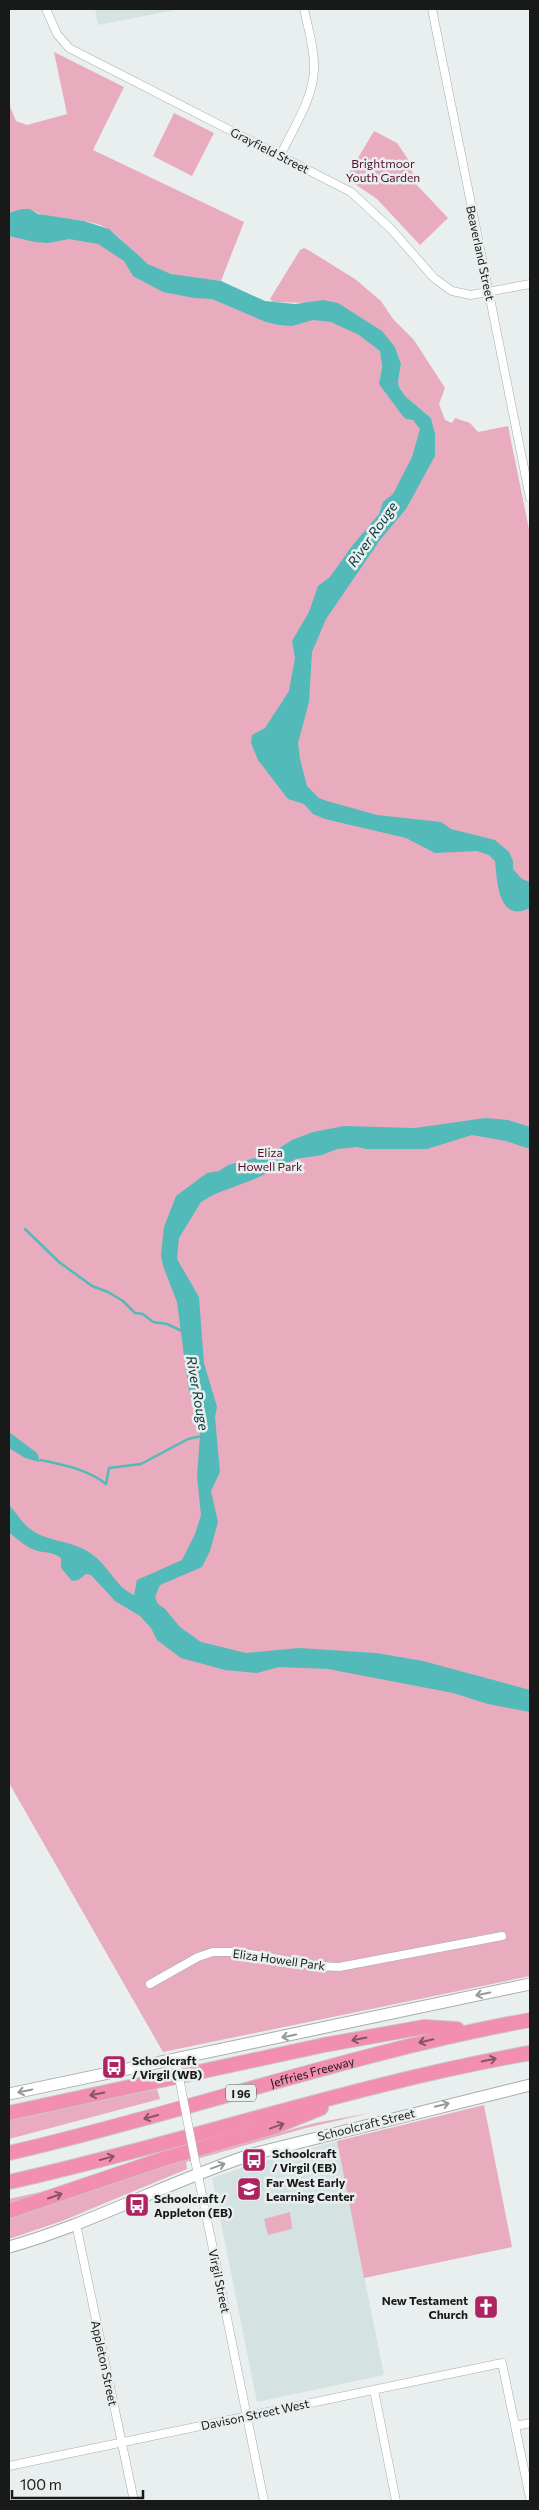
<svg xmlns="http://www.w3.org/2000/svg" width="539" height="2510" viewBox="0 0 539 2510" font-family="Commissioner,sans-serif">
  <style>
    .built { fill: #d4e3e2 }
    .green { fill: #e9acbe }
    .water { fill: #52bab8 }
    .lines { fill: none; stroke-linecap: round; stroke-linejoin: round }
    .stream { stroke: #52bab8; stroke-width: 2.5 }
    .minor-casing { stroke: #a7acac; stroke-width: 9 }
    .secondary-casing { stroke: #a7acac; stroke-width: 13 }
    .motorway-casing { stroke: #c8c8c8; stroke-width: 16 }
    .minor { stroke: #fff; stroke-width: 8 }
    .secondary { stroke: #fff; stroke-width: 11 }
    .motorway { stroke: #f28fb0; stroke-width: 14 }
    .minor-bridge-casing { stroke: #a7acac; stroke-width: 9; stroke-linecap: butt }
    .minor-bridge { stroke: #fff; stroke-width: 8 }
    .oneway { stroke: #979898 }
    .oneway2 { stroke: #855465 }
    .labels { text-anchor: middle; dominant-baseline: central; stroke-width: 5; stroke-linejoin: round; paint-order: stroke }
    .shield { fill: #e9efee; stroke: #575a5a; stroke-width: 1 }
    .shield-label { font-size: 11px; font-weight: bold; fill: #181a1a }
    .street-label { font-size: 12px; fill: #181a1a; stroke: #e9efee }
    .park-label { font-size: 12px; fill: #510e2c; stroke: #e9efee }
    .poi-label { font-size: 12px; font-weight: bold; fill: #181a1a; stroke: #e9efee; text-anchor: start }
    .water-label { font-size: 14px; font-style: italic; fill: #063939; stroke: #e9efee }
  </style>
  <rect width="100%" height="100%" fill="#e9efee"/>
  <path class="built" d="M95,9H180L98,25Z
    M337,2141L384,2375L257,2402L212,2178L250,2165Z"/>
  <path class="green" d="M54,52L124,87L93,150L244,222L221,281C196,278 169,278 147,263C130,252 120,233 100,225C78,217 48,221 30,209L9,213V104L16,121L27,125L67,114Z
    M174,113L214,133L192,176L153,156Z
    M374,131L397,143L410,162L415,183L448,218L420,245L377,199L346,178Z
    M9,224L85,233L139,270L307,321C329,315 365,334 380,351L382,367L380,380L433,427L431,418L405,396L399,387L398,382L401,364L395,347L361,318L345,308L309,303L273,302L270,299L300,250L304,248L310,251L355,279L381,301L393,319L414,340L445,388L439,404L445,420L452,423L455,418L470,423L478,432L508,426L530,534V1976L163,2052L9,1783Z
    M157,2089L160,2099L9,2139V2119Z
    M484,2105L512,2247L364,2278L337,2141Z
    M370,2113L306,2128L186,2162L187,2169L62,2221L9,2239V2219L207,2152L315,2123Z
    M58,2188L9,2207V2199Z
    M290,2212L292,2229L268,2235L264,2219Z"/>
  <path class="water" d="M22,209H30L38,214L84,221L109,229L148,264L171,274L221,281L265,301L295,304L323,300L338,303L382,331L395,347L401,364L398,382L399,387L405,396L431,418L435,434V456L406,509L380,540L326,619L312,652L309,702L298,743L300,759L307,786L319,798L327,801L377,815L441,822L451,829L495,840L509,852L513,861V869L522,879L530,882V908C498,924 497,880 495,861L489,855L477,851L435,853L406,838L325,819L313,814L304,804L288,799L258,760L251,743L252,735L265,728L289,691L295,658L292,641L309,612L318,586L330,577L352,546L379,514L383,502L393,494L412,457L420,429L413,420L406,419L402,415L379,384L382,367L380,351L359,335L331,322L313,320L292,326L279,325L266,322L212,299L194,298L163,292L133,276L124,261L98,244L69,239L48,243L35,242L9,236V213Z
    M485,1118L508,1120L530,1127V1149L506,1141L472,1135L427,1149H366L357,1147L337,1149L322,1155L296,1159L257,1178L215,1194L201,1202L179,1238L177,1259L199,1297L204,1363L217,1407L215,1417L220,1472L211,1491L218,1522L210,1551L202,1567L160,1585L155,1597L158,1604L165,1609L180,1627L201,1642L246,1653L299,1648L376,1653L423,1661L530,1690V1712L488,1704L453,1693L328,1669L279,1667L257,1673L225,1670L181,1658L157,1640L151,1628L140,1616L115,1601L91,1575L86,1574L78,1580L72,1581L61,1568V1558C53,1552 47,1553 38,1551C27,1548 18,1540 10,1533L9,1505C16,1512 21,1522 29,1528C46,1542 69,1540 87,1551C109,1564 114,1586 134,1595L137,1580L182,1560L195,1534L201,1515L197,1477L200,1435L198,1420L188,1386L177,1302L163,1266L161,1255L164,1227L176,1196L207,1173L219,1171L228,1165L270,1154L292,1140L313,1132L344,1126L415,1128Z
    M9,1432L37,1453L40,1462L25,1458L9,1448Z"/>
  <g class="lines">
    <path class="stream" d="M25,1229L59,1262L92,1286L108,1292L123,1301L135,1313L143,1314L153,1322L167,1324L184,1332
      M41,1460C63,1465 87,1469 106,1484L109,1468L141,1464L188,1439L202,1436"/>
    <defs>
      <path id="minor" d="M46,9L57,34L69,48L351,192L391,229L434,278L452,291L471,295L530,284
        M432,9L530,498
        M280,156C293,129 313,99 314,70C315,50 308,28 304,9
        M150,1984L198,1957L213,1952H239L318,1966L339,1967L502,1936
        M195,2160L264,2501
        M76,2224L134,2501
        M374,2390L396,2501
        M516,2426L530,2423
        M9,2466L502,2363L530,2498"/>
      <path id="secondary" d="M9,2094L530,1984
        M9,2247C93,2223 170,2181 253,2154L530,2085"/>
      <g id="motorway">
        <path d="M9,2113L324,2045L424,2027L457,2029"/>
        <path id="s1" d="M9,2153C184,2113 353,2052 530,2020"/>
        <path d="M9,2182C184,2143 354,2084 530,2053"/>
        <path d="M9,2211L163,2159L274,2127L321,2108"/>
      </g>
    </defs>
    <use href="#minor" class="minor-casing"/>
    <use href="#secondary" class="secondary-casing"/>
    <use href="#motorway" class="motorway-casing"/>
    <use href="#minor" class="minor"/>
    <use href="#secondary" class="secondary"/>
    <use href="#motorway" class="motorway"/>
    <defs>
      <path id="minor-bridge" d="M177,2067L195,2160"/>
    </defs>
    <use href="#minor-bridge" class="minor-bridge-casing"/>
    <use href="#minor-bridge" class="minor-bridge"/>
  </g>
  <defs><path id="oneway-shaft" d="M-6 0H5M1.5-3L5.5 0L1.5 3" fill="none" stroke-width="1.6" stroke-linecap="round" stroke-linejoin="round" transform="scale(1.25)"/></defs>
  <g class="oneway">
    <use href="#oneway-shaft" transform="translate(483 1994) rotate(168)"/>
    <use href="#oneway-shaft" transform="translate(289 2036) rotate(168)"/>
    <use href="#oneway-shaft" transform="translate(25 2091) rotate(168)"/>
    <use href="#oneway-shaft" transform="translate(442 2105) rotate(-14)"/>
    <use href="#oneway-shaft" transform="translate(218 2166) rotate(-20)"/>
  </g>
  <g class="oneway2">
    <use href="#oneway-shaft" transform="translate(359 2039) rotate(169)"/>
    <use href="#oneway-shaft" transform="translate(426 2041) rotate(167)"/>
    <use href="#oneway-shaft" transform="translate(489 2060) rotate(-11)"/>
    <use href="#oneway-shaft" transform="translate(97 2094) rotate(168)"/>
    <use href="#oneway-shaft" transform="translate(151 2117) rotate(165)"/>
    <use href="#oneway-shaft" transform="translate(277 2126) rotate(-20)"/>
    <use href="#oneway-shaft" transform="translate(107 2158) rotate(-15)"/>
    <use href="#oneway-shaft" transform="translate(55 2196) rotate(-19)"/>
  </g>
  <defs>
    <symbol id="bus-square" viewBox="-11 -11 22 22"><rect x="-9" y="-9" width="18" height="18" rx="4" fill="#ae2362" stroke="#e9efee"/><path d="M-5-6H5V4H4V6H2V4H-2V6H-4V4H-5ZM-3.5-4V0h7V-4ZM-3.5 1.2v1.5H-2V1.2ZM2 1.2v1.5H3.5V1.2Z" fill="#fff"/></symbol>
    <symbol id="school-square" viewBox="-11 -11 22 22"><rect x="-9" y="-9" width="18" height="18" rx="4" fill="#ae2362" stroke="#e9efee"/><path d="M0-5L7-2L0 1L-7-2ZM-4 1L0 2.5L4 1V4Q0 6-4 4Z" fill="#fff"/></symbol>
    <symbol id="church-square" viewBox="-11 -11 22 22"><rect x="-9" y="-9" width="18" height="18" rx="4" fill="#ae2362" stroke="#e9efee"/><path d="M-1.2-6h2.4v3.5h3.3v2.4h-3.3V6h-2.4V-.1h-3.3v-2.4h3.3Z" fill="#fff"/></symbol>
  </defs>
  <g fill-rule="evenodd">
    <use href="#bus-square" x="100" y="2053" width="28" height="28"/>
    <use href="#bus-square" x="240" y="2146" width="28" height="28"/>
    <use href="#school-square" x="235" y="2175" width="28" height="28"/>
    <use href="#bus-square" x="123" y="2191" width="28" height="28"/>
    <use href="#church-square" x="472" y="2293" width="28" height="28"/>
  </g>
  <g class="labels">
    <rect class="shield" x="226" y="2084.5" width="30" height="17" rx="4"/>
    <g class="shield-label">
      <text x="241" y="2093">I 96</text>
    </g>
    <g class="street-label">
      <text transform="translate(270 150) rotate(27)">Grayfield Street</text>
      <text transform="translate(481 253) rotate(78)">Beaverland Street</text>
      <text transform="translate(279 1959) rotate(8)">Eliza Howell Park</text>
      <text stroke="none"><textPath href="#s1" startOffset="314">Jeffries Freeway</textPath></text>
      <text transform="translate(366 2124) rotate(-14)">Schoolcraft Street</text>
      <text transform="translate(220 2281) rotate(78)">Virgil Street</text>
      <text transform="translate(105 2363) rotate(78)">Appleton Street</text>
      <text transform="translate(255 2414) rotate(-12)">Davison Street West</text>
    </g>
    <g class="park-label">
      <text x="383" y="163">Brightmoor<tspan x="383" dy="14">Youth Garden</tspan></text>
      <text x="270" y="1152">Eliza<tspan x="270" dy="14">Howell Park</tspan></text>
    </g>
    <g class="poi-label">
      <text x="132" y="2060">Schoolcraft<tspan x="132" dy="14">/ Virgil (WB)</tspan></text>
      <text x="272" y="2153">Schoolcraft<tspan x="272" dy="14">/ Virgil (EB)</tspan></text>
      <text x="266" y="2182">Far West Early<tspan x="266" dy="14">Learning Center</tspan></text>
      <text x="154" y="2198">Schoolcraft /<tspan x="154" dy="14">Appleton (EB)</tspan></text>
      <text x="468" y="2300" text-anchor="end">New Testament<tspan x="468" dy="14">Church</tspan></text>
    </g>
    <g class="water-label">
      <text transform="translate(372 534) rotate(-55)">River Rouge</text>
      <text transform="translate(198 1393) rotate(80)">River Rouge</text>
    </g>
  </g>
  <rect width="539" height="2510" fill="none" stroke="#181a1a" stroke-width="20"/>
  <path d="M12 2490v8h131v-8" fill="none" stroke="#181a1a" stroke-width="2.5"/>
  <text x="20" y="2490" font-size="15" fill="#181a1a" stroke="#e9efee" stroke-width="4" paint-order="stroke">100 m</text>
</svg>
